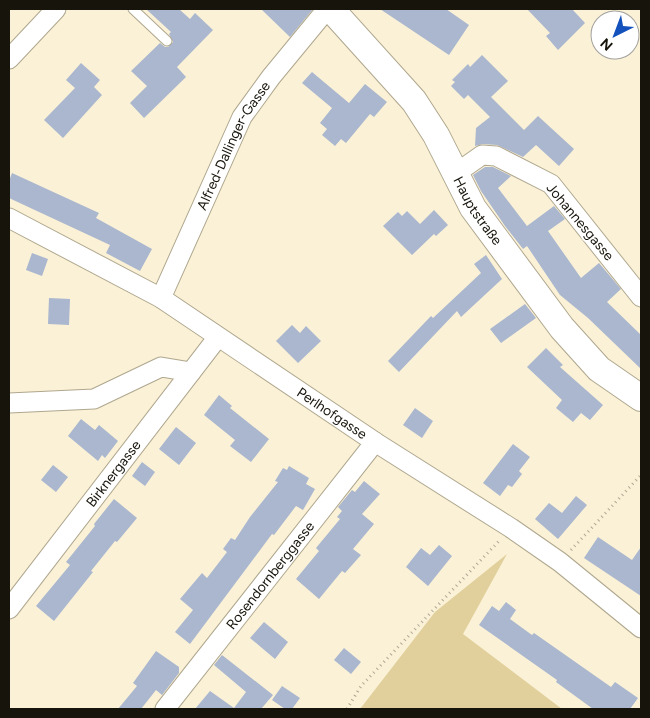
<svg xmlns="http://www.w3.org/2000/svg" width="650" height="718" viewBox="0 0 650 718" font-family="Figtree,sans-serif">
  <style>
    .green { fill: #e1d09b }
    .building { fill: #aab7ce }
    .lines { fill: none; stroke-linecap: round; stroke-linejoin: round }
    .service-casing { stroke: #afa78e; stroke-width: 11 }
    .minor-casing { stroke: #afa78e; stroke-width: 21 }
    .secondary-casing { stroke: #afa78e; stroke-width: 28 }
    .path { stroke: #afa894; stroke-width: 3; stroke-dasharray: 1 4; stroke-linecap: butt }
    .service { stroke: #fff; stroke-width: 9 }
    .minor { stroke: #fff; stroke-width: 19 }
    .secondary { stroke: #fff; stroke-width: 26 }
    .labels { text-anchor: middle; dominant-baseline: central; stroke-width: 4; stroke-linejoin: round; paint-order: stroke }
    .street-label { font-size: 14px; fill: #17140b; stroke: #fff }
  </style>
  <rect width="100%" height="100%" fill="#faf1d7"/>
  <path class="green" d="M507,554L463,634L562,709H360L435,612Z"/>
  <path class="building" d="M146,9H179L190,19L195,13L213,30L177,67L186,77L144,118L130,103L147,86L131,71L160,43L165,47H168L173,42L169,34L171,32Z
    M261,9H313L290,37Z
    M380,9H446L469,25L449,55Z
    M527,9H572L585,23L558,50L546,36L550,33Z
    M482,55L508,81L491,97L524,130L538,116L574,149L559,166L536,145L523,157L497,145L483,144L475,146L476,128L490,117L468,95L464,99L451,86L455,82L452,80L468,64L470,67Z
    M81,63L100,80L94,87L102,95L63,138L44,120L75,88L66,80Z
    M312,72L349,103L365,84L387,102L374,117L370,114L346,143L341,139L335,146L322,135L327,129L320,123L332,108L302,83Z
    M485,167H493L511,176L498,188L527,226L554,206L565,219L548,231L581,278L599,263L621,289L607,302L641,335V369L588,318L560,295L527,246L523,249L505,226L481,191L473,175Z
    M12,173L99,213L96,218L152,249L140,271L106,253L110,245L9,198V181Z
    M434,210L448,225L436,236L434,234L412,255L383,226L398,212L402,216L407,211L420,224Z
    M32,253L48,259L42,276L26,270Z
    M486,255L502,279L461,317L457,311L399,372L388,361L431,316L433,318L481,273L474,264Z
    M49,298L70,299L69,325L48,324Z
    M525,304L536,318L501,343L490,329Z
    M292,325L300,333L306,326L321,341L298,363L276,341Z
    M546,348L563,365L560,367L603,405L590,420L581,413L573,422L556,408L562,400L527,367Z
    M219,395L232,406L230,408L269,439L251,462L230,446L235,440L204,415Z
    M415,408L433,421L422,438L403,425Z
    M81,419L95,430L99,425L118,441L105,458L102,455L98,461L68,436Z
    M176,427L196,443L179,465L159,449Z
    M513,444L530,457L519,471L522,474L512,487L508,485L500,496L483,483Z
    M142,462L155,472L145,486L132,476Z
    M53,465L68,477L56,492L41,480Z
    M289,466L309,478L306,484L315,489L303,510L296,506L274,535L272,534L190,644L175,632L193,610L180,599L202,573L207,578L227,552L223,549L231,538L235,540L250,517L278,482L275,481L283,468L287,470Z
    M364,481L380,494L362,514L374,524L353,549L361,555L345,573L342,571L319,599L296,579L319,551L316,548L340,519L337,517L342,511L338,507L352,490L355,492Z
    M576,496L587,505L558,539L535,519L549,503L562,513Z
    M114,499L137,518L117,542L115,541L91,571L93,572L54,621L36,606L70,565L66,562L95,526L94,524Z
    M598,537L632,560L641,547V596L584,558Z
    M439,545L452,556L428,586L406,567L421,548L430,555Z
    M506,602L516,610L510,619L532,635L534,633L611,687L615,682L638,698L630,709H593L556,682L557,680L479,625L492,606L499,611Z
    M264,622L288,642L275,659L250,638Z
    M344,648L361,662L351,674L334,660Z
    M156,651L179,667V673L162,695L156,690L141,709H118L137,686L133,683Z
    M222,655L273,695L261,709H195L210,691L234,708L246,692L214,665Z
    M282,686L300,698L292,709H285L272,700Z"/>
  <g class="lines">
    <defs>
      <path id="service" d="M133,9L167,41"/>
      <g id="minor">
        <path d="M9,59L56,9"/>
        <path d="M455,174L482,155L496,156L551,184L641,297"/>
        <path id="s1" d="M9,218L161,298L375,442L511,528L560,562L641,628"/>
        <path id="s2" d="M161,298L242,117L271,77L327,9"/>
        <path d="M9,403L94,399L161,367L191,372"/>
        <path id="s3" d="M9,609L218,337"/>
        <path id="s4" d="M165,709L375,442"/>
      </g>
      <g id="secondary">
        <path id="s5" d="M331,9L414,101L436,135L473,208L562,328L599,369L641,398"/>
      </g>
    </defs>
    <use href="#service" class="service-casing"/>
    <use href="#minor" class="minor-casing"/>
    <use href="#secondary" class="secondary-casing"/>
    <path class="path" d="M571,550L641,475
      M347,709L361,686L499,541"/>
    <use href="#service" class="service"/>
    <use href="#minor" class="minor"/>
    <use href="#secondary" class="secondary"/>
  </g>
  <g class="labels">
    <g class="street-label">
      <text stroke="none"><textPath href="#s2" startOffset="169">Alfred-Dallinger-Gasse</textPath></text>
      <text stroke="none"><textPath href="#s5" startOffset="251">Hauptstraße</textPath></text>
      <text transform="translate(580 222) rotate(50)">Johannesgasse</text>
      <text stroke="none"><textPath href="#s1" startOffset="378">Perlhofgasse</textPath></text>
      <text stroke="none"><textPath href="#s3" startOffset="171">Birknergasse</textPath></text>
      <text stroke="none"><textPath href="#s4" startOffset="170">Rosendornberggasse</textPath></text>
    </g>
  </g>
  <rect width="650" height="718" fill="none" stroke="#17140b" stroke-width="20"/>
  <g transform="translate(615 35) rotate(222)"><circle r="24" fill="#ffffff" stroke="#a2a19d"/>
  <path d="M0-4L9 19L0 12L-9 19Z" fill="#1351bc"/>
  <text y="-8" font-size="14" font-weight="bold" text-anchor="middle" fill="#17140b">N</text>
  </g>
</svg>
